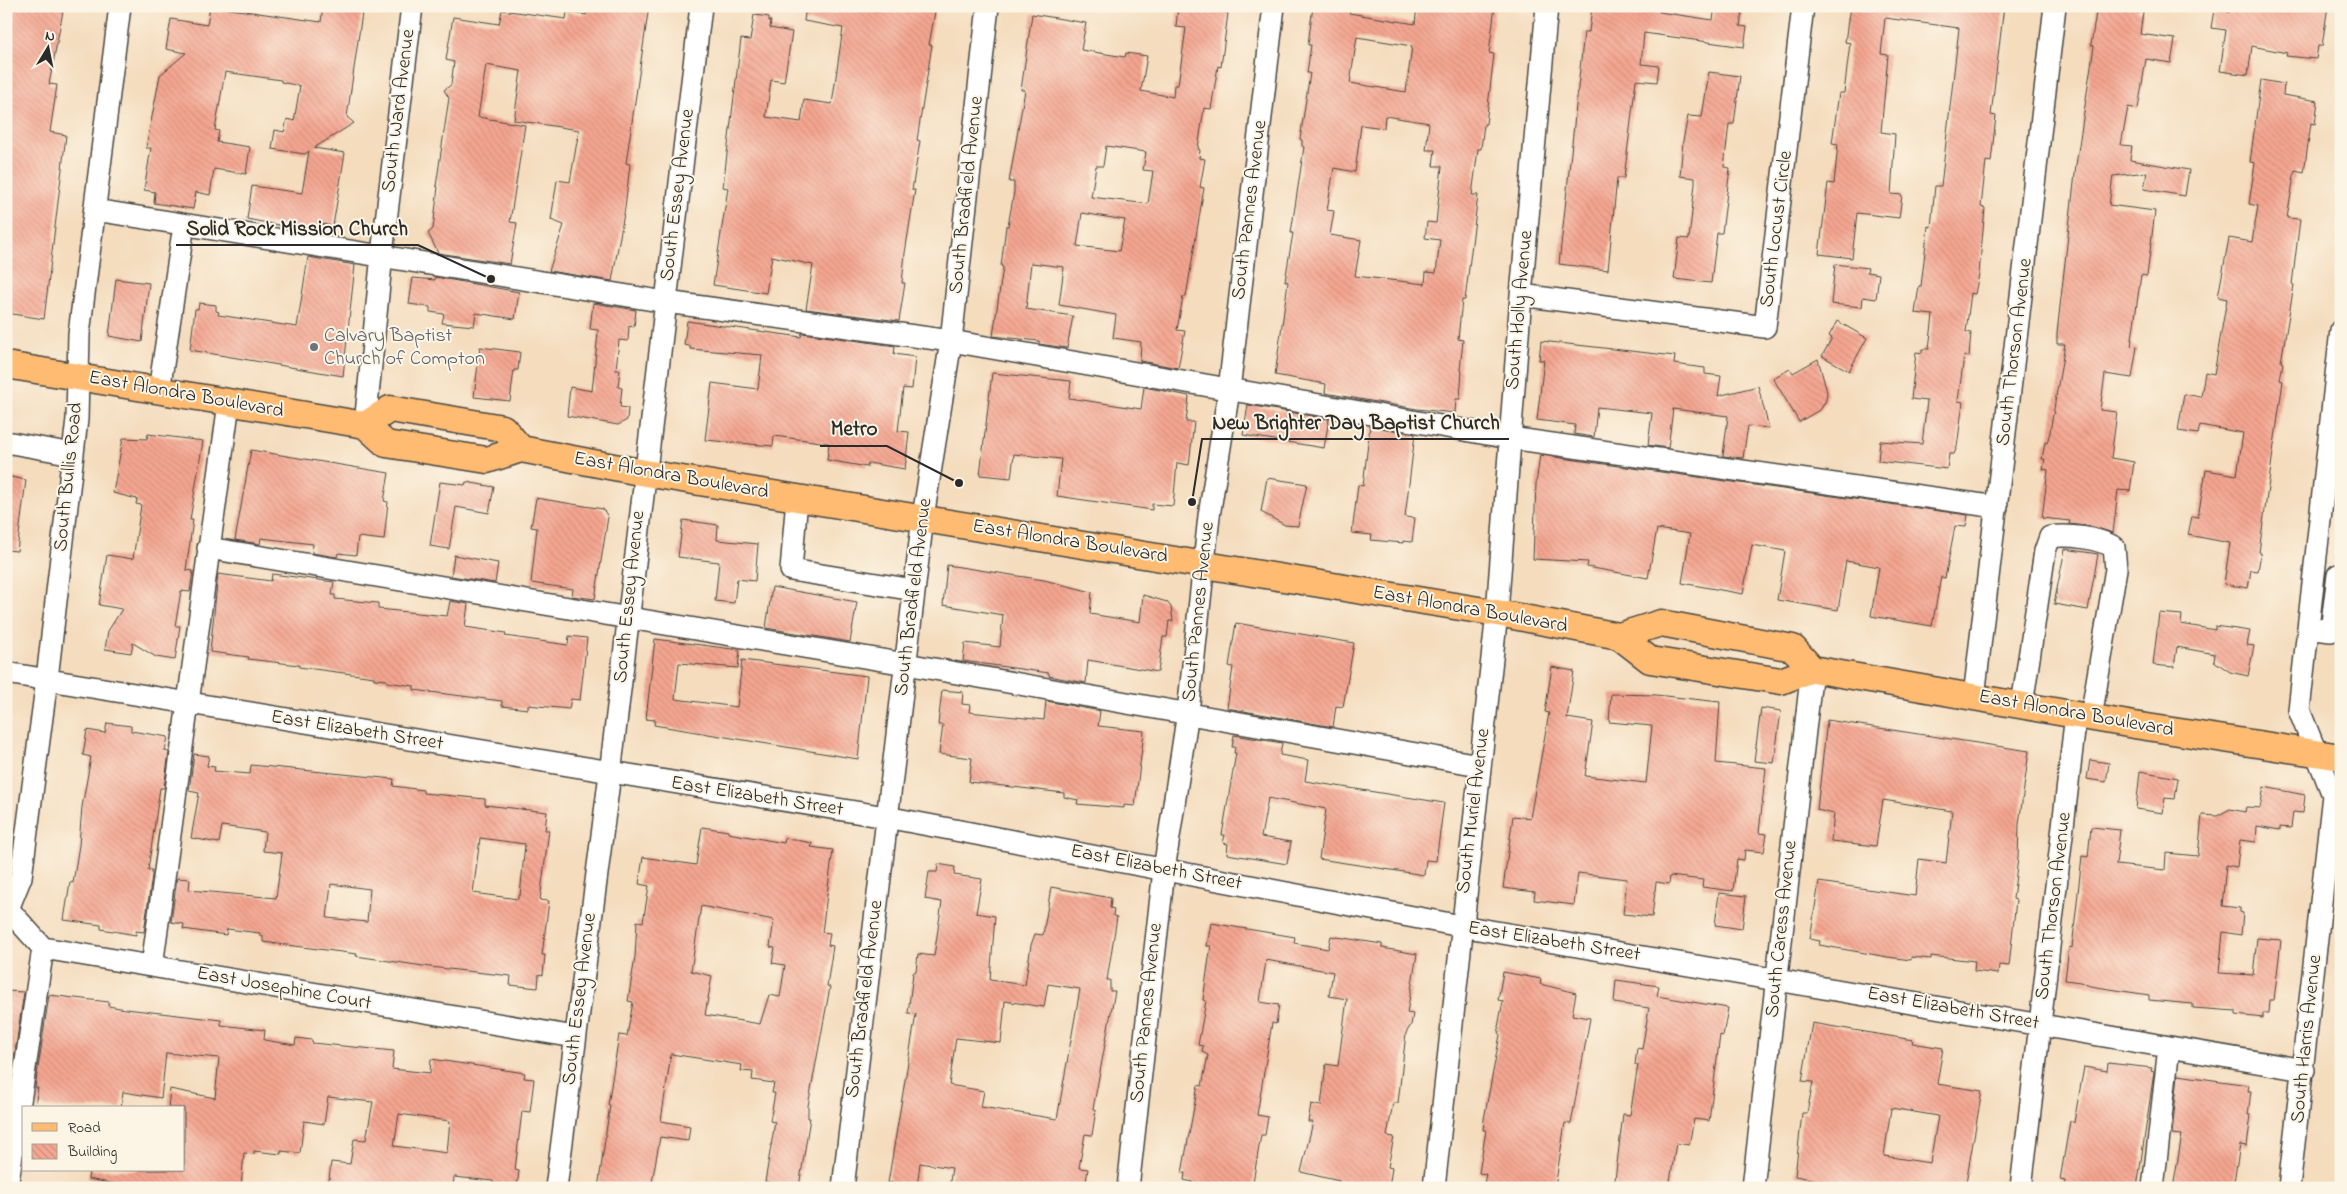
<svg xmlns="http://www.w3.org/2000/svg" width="2347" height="1194" viewBox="0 0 2347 1194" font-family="'Indie Flower',sans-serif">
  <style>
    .building { fill: url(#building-back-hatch); fill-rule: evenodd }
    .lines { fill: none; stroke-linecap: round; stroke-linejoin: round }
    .minor-casing { stroke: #494641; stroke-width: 24 }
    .major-casing { stroke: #494641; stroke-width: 29 }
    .minor { stroke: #fff; stroke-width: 21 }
    .major { stroke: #febb71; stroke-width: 26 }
    .worship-dot { fill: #6b7280; stroke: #fcf5e5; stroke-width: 2 }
    .labels { text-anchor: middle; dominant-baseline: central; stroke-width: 4; stroke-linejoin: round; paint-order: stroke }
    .street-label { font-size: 20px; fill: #2b2b2b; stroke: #fcf5e5 }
    .worship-label { font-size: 20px; fill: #5b616d; stroke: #fcf5e5; text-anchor: start }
    .leader { fill: none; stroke: #2b2b2b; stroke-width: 2 }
    .callout-dot { fill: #2b2b2b; stroke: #fcf5e5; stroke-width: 2 }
    .callout-label { font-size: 21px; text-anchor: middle; font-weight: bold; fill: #2b2b2b; stroke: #fcf5e5; stroke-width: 4; stroke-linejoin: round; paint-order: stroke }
  </style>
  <defs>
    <pattern id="building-back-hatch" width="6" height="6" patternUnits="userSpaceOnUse" patternTransform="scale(1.25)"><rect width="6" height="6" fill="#f4a590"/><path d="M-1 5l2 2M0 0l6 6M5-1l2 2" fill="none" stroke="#d18e7c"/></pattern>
  </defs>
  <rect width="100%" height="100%" fill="#fcf5e5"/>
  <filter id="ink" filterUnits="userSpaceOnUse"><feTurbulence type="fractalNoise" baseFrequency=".02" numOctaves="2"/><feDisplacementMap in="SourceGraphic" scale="10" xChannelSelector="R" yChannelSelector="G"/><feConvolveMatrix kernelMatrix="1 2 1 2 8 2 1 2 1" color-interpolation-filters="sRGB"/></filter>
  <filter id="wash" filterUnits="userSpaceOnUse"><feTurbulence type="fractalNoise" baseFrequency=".0096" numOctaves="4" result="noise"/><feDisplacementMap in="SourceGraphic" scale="20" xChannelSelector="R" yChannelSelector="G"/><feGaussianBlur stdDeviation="1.12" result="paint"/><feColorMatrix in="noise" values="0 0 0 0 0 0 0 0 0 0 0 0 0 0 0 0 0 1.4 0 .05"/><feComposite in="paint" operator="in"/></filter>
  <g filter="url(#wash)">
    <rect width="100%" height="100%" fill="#f4dcbd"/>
    <g id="blocks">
      <path class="building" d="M6,6H64L49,84L57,85L50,132L66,135L44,319L6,313Z
        M210,6L321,22L323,6H363L347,117L354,123L314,148L345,153L333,226L322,224L320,233L247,219L252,186L302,193L309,151L305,154L272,149L275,130L284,132L287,119L294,121L300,86L281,82V80L225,72L215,130L219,131L217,142L250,147L246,174L214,169L210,195L196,192L193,209L154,203L155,192L144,190L151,148H146L160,75L186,53L166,49L171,19L207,25Z
        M587,6H649L626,163L630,164L625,208L612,281L549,271L564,225L551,220L557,180L570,182L579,130L514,120L521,71L486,65L478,117L525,125L510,222L517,223L510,264L438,253L428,233L433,229L438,187L436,186L449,98L444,90L451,85L454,62L446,60L453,17L499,24L502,10L566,19L567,12L586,15Z
        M806,6H823L849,11L850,6H853L880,11L881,6H936L929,45H932L917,140L920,141L912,190H915L905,253L902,283H905L899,321L806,309L813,265L772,256L766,293L713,285L728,188L723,187L741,39L750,40L754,15L769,17V21H771L770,28L792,32L784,82L771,80L766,117L801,122L804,100L832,104L843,28L804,21Z
        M1178,6H1224L1223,12L1228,13L1221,67L1218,66L1211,109L1204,108L1198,149L1200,150L1199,158L1205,159L1200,187L1204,188L1186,297H1183L1177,330L1185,331L1178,368L1140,361L1141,342L1113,338L1116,315L1059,305L1064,267L1031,263L1026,309L1073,316L1067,348L1039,344V341L993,336L1003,267L1001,266L1006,226H1008L1014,192V182H1009L1025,90H1021L1032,14L1086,23L1081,50L1125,57L1126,53L1147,56L1141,91L1173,97L1174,85H1178L1186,28L1176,27ZM1106,146L1146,152L1143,170L1153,171L1148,204L1091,197L1096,166H1103ZM1082,213L1125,220L1119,251L1077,246Z
        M1313,6H1350L1349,13L1415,24L1417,6H1495L1489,53L1494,54L1486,124H1484L1481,149H1478L1472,195H1478L1465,300H1462L1458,339L1463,340L1460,370H1462L1460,399H1456L1455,413L1417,409L1325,393L1326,384L1275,375L1288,282L1285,281L1293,233H1291L1304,147L1302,146V140L1300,139L1310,73H1307L1311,45H1308ZM1357,37L1412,46L1406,92L1350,83ZM1385,116L1429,123L1426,150H1435L1433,166H1442L1436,223L1427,222L1425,238L1440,240L1436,273L1426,272L1425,284L1355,276L1361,240L1330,235L1334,211L1327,210L1334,168L1355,172L1361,125L1384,128Z
        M1592,6H1637L1659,9V12L1713,20L1715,6H1743L1740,26L1747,27L1744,47L1644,33L1641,64L1659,66L1657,82L1636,80L1624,178H1617L1608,270L1559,264L1584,32H1589Z
        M1850,6H2004L1991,115L1996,116L1991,162L1986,161L1981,207L1985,208L1979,274L1975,294L1971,293L1966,332L1971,333L1969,357L1964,356L1958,401L1963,402L1957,447L1954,454H1949L1947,469L1878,461L1880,441L1922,444L1927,401L1911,399L1916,352L1922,353V349H1929L1933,315L1915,313L1919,286H1921L1928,226L1931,227L1935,186H1941L1959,28L1885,18L1881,54L1888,55L1881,132L1895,134L1891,194L1902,195L1899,218L1857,213L1852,258L1819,254L1828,183L1834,184L1838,144L1832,143L1839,93H1844L1850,43L1845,42Z
        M2097,6H2139L2138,11L2143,12L2140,34L2175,39L2171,63L2146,59L2138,109L2128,107L2121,145L2132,146L2130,160L2189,170L2185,196L2144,189L2147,172L2113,176L2109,205L2155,211L2147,276L2141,275L2131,346L2137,347L2132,378L2105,374L2100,410L2117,412L2111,458L2134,462L2130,491L2118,490L2113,533L2094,527L2069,524L2070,521L2042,518L2048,470L2043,469L2045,459H2042L2045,442L2047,443L2050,432L2065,344H2057V333L2076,165L2094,46L2091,45Z
        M2230,6H2328L2322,46H2318L2316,59L2286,56L2287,53L2252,46L2248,75L2220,71L2226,30L2211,28L2214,10L2229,12Z
        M1709,72L1740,76L1734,124H1729L1724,167L1730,168L1722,233H1717L1711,283L1674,279L1679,238L1689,239L1695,184V178L1680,176L1683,141L1688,116L1702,117Z
        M2261,80L2284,84L2283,95L2318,101L2315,124L2311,123L2304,172L2295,170L2287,218L2300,219L2292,284L2294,285L2281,362L2283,363L2280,380L2283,381L2259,552L2261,553L2258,571L2251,570L2248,588L2224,584L2230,543L2188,535L2192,516L2198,517L2206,470L2237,475L2243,433L2200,425L2198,434L2178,431L2184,394L2201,397L2205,372L2214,374L2227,299L2218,297L2229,238L2252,242L2258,206L2249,204L2255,163L2250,162Z
        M308,257L355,265L343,376L190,350L195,309H198L199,303L216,305V311L219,312L218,315L297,327Z
        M1835,264L1868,268L1867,272L1879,274L1876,299L1863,297L1862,307L1831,304Z
        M435,277L519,292L515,319L476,313L474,326L442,323L444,314L430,312V307L409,304L413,278L435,280Z
        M116,279L149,283L142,342L109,336Z
        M593,303L636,310L634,327L629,326L628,341L619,340L616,370H620L618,387L622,388L620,407L628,408L627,420L618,425L567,416L570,387L592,391L598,333V330L590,329Z
        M687,321L801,337L802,333L895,346L894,354L915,357L912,389L903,388L898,431L909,432L905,469L868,463L867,467L827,460L829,443L774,436L773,446L705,440L712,383L758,389L762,355L690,349V346L684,345Z
        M1837,321L1867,338L1849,371L1822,356L1832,338L1829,336Z
        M1541,341L1675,356L1674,364L1705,368V374L1721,376L1718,396L1758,386L1769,428L1748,426L1743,458L1723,456L1728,416L1673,409L1668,448L1648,445L1652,413L1597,407L1594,437L1574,434L1575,425L1537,420L1544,360H1539Z
        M480,347L520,352L518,370H514L510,401L474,397Z
        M1818,359L1827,392L1826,400L1821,409L1799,422L1773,378L1790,369L1793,373Z
        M992,373L1071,381L1069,398L1141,409L1144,387L1189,396L1186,422H1194L1189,465L1177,463L1173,506L1152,504V510L1057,496L1061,459L1014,454L1011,478L980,475Z
        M1248,405L1329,419L1324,448L1243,435Z
        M1370,426L1415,434L1405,517L1415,518L1412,542L1403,541V543L1371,540L1372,535L1352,533L1358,485L1363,486Z
        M148,434L203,441L190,520H193L186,570L193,571L190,592L181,591L175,626H180L175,660L156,657L133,643L131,653L105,649L108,631L122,609L99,605L107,555L133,559L141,505L136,504L137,499L113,493L123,438L147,439Z
        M251,450L389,473L384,501L388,502L384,540L358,537L356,555L338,553L337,557L312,553L313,544L261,538L260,544L235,540Z
        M1540,455L1968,515L1966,527L1955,526L1945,578L1941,577L1932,626L1871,616L1879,567L1846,561L1838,610L1777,600L1785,551L1752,545L1743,594L1682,583L1690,534L1657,529L1648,578L1587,567L1588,562L1533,559L1536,484Z
        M6,476L26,480L17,551L6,550Z
        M1267,478L1307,484L1298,526L1285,525L1261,512Z
        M440,482L465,485L466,482L494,487L489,513L456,507L449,549L430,546Z
        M536,498L603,509L608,517L595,599L572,596L573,589L531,583L537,528L531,527Z
        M683,520L718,525L717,540L758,544L755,581L737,579L734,603L715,601L719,562L678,557Z
        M2065,549L2098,554L2088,610L2054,604Z
        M454,555L498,563L495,583L451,576Z
        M947,565L1044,580L1092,592L1090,614L1140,622L1143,595L1167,602L1171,607L1173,621H1169L1167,637H1163L1158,672L1088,660L1086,683L1049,676V673L963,661L965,643L1000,647L1003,615L943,605Z
        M218,574L271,581L272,574L334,582L332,595H335V599L378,603V609L447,616L450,601L468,604L465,627L506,633L505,636L568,645L569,636L587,638L580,700L571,699L569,709L528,705V709L502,706V701L414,690V686L387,682V680L374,679V677L299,667V665L248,659L249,657L210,652Z
        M772,587L857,602L850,642L766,628Z
        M2159,613L2182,615L2181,624L2215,630V626L2250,631L2247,645L2254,646L2248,676L2230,672L2214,661L2215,654L2177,647L2174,667L2153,665Z
        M1236,623L1354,643L1343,707L1336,706L1333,727L1227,708L1233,667L1229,666Z
        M655,639L740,650L738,668L679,663L675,699L737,707L742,660L867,676L858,759L654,725L655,720L646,719Z
        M1552,667L1574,671L1567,718L1593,722L1585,776L1646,783L1652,726L1609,722L1611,694L1656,695L1720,702L1716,763L1766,768L1759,833L1767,834L1764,852L1745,850L1744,860L1737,859L1733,891L1702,887L1703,880L1670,876L1669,884L1656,882L1652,917L1623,914L1627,879L1578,873L1574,905L1534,900L1535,892L1503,888L1513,816L1530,818L1549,713L1545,712Z
        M942,690L963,692L962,704L970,705L969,712L1044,720L1046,701L1100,711L1098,726L1144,731L1135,806L1124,805V808L1077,804L1078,800L1064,797V793L969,782L972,758L939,754L943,725H938Z
        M1761,708L1781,711L1774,763L1754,761Z
        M1827,720L2029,751L2019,824L2018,858L2013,899L2016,900L2009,966L1999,965L1998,974L1974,971L1975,961L1931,956V959L1911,957V960L1888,957L1819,945L1820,941L1810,939L1819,882L1915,896L1919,859L1946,863L1952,811L1883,800L1876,846L1831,841L1834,814L1817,810Z
        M107,723L131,726V731L168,737L165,751L169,752L164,788H160L148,870H152V875L144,932L136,931V935L101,929V925L64,920L70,882L73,883L79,845L82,807L91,757L83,755L87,730L105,733Z
        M1234,735L1282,743L1280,755L1308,760L1305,781L1444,803L1436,861L1426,860L1424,875L1319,859L1326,809L1268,798L1261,837L1291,842L1287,864L1227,854L1228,844L1223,843L1225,835H1222L1236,753H1234L1235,747H1232Z
        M194,754L209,756L207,766L215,767L214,771L250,774L251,765L394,779L393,786L423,790V793L485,799V805L547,812L545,830H549L540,900L549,901L542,955H545L543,975L539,974L538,988L510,985L511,976L430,967L356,956L357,954L263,942V936H260V933L227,929L226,935L183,929L184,924L171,922L177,878L190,879L189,890L276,898L282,853L263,851L265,832L222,826L219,843L191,838L199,793L189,791ZM480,838L525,844L520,896H518V899L473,893ZM331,884L370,889L367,922L327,918Z
        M2090,760L2109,763L2106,782L2087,779Z
        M2140,771L2178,778L2175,799L2165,798L2163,813L2136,809Z
        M2264,787L2305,795L2303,813L2293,812L2291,828L2280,827V830L2257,826L2256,842L2240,840L2237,867L2226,865L2222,906L2240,908V912L2243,913L2241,935L2223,932L2219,973L2253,975L2257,938L2281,940L2274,1000H2270L2269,1013H2263V1018L2236,1015V1011L2193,1008V1004L2149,1000V995L2090,986L2080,982L2065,980L2069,947L2072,948L2082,856L2088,857L2091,827L2120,830L2116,865L2165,870L2166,853L2198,856L2202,815L2217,816L2230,809L2245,812L2246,807L2260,808Z
        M702,827L728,831V833L784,843L785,838L812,843L811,847L833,850L822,932L830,933L828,945L833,946L827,986L830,987L808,1106V1118H810L799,1187L765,1182L775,1122L770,1121L775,1093H772L774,1083L752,1080L753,1072L741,1071L742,1065L671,1054L661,1121L690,1126L688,1141L660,1137L651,1188H598L610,1105H608L619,1035L627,1036L633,1002L628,1001L635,957L637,921L643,922L649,886L639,884L643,857L696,865ZM701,906L774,920L770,947L775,948L772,963L785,965L780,997L769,995L760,1024L705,1015L712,976L691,971Z
        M938,864L955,867L954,875L982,879L976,913L995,916L990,980L1025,985L1031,945L1035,934L1043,935L1051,887L1111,898L1110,908L1114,909L1113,916L1117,917L1107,980H1110V991H1115L1093,1109L1096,1110L1092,1135L1085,1134L1079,1168L1088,1169L1085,1188H949L952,1168L920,1163L917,1188L892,1186V1183H888L916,1014L908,1013L913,973L916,971L918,954L934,956L942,902L925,899L929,872H937ZM1048,984L1080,989L1057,1119L981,1107L984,1091L949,1085L956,1038L1001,1043L1005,1001L1044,1007Z
        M1719,893L1746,896L1742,929L1715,925Z
        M1211,923L1295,937L1294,943L1328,949L1331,936L1382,944V948L1417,954L1407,1013L1413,1014L1411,1025L1406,1033L1398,1103H1393L1387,1136L1394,1137L1388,1167L1392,1168L1389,1188H1345L1339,1185V1181L1301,1172L1313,1122H1308L1311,1104L1321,1106L1326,1064L1338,1066L1347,999L1329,996L1333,972L1266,960L1260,1002L1279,1005L1276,1024L1272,1023L1257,1115L1268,1117L1265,1135H1261L1252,1188H1200L1191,1186L1192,1182L1184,1180L1185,1173H1182L1198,1085L1202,1086L1208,1055L1202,1052L1203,1046L1198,1045L1206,1001L1203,1000L1209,958L1211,946H1207Z
        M1503,972L1541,979L1540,984L1576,993L1572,1015L1590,1018L1571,1124L1565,1123L1555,1188H1483L1486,1174L1479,1173L1486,1130H1483L1484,1119L1500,1035L1498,1027L1503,1001L1498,1000Z
        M1616,980L1659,986L1657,996L1728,1008L1723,1036L1720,1035L1709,1121L1694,1119L1689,1145L1676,1143L1669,1188H1614L1623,1114L1630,1115L1638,1065H1635L1637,1048L1642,1049L1649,1008L1614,1003Z
        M6,991L24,992L10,1085L6,1084Z
        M49,995L109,1002L108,1006L126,1009L221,1020V1025L265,1030L264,1040L295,1045L296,1038L312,1040V1043L394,1051L392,1069L430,1073L431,1059L525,1073L524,1078L534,1079L530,1112L522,1111L515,1170L519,1171L517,1188H493V1181L454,1177L453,1188H328L331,1162L350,1164L354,1139L366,1140L373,1102L328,1097L324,1124L304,1121L300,1153L281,1151V1154L254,1151V1154L244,1153L241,1188H137L88,1179L89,1170H184V1108H168L170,1089L215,1098L219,1058L166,1053L161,1098L123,1092L121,1108H56L35,1105L38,1088H35ZM399,1114L450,1121L447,1153L394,1146Z
        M1812,1023L1913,1040L1912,1043L1943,1048L1937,1084L1982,1091L1965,1188H1860L1795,1176L1802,1113H1807L1813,1082L1802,1081ZM1891,1108L1938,1116L1930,1163L1884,1156Z
        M2108,1063L2152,1068L2151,1071L2154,1072L2137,1188H2064L2065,1181L2060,1180L2063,1162L2070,1121L2074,1122L2084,1067L2107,1071Z
        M2178,1075L2249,1085L2248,1091H2251L2248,1115H2251L2247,1146L2240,1145L2233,1188H2173L2182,1135L2172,1134Z"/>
    </g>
  </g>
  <g filter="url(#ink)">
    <use href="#blocks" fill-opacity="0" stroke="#494641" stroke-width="1"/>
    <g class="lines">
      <defs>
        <path id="minor" d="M95,210L666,302L951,341L1510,438L1997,507
          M1521,295L1765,327L1803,6
          M159,391L182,238
          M365,425L382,254L412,6
          M6,442L73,454
          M797,498L791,570L914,590
          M208,548L906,664L1479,765
          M2308,628L2331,631L2338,575
          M6,673L886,817L1461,926L2304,1070
          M1974,697L2055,6
          M2022,705L2045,551L2050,537C2068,534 2098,538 2114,547L2116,569L2091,717
          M9,910L43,948L575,1037
          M6,914L21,877L47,679L77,419L79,334L120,6
          M152,966L229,403
          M7,1188L43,948
          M556,1188L610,774L701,6
          M843,1188L923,517L951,341L988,6
          M1128,1188L1164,870L1188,712L1209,516L1229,390L1274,6
          M1434,1188L1497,613L1521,295L1547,6
          M1753,1188L1812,669
          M2021,1188L2076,714
          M2153,1188L2169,1047
          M2289,1188L2333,795L2299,710L2341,330"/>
        <path id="major" d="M6,365L365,425L386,444L487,460L521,449L645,473L1497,613L1619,636L1661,623L1793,648L1812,669
          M365,425L390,409L503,428L521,449
          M1619,636L1650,660L1781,681L1812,669L2134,725L2341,757"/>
      </defs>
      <use href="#minor" class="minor-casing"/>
      <use href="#major" class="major-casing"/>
      <use href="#minor" class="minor"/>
      <use href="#major" class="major"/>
    </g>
  </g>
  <circle class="worship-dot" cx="314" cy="347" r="5"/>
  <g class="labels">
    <g class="street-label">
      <text transform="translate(399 111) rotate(-83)">South Ward Avenue</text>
      <text transform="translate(678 195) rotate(-83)">South Essey Avenue</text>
      <text transform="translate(967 195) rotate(-84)">South Bradfield Avenue</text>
      <text transform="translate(1250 210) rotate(-83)">South Pannes Avenue</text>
      <text transform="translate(1777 229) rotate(-83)">South Locust Circle</text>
      <text transform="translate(1520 310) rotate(-85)">South Holly Avenue</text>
      <text transform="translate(2015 352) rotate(-83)">South Thorson Avenue</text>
      <text transform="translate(186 395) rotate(10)">East Alondra Boulevard</text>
      <text transform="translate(671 476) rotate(10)">East Alondra Boulevard</text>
      <text transform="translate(69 477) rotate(-84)">South Bullis Road</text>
      <text transform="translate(1070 542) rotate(9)">East Alondra Boulevard</text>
      <text transform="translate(630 597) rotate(-84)">South Essey Avenue</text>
      <text transform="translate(914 597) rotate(-83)">South Bradfield Avenue</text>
      <text transform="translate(1470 610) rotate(10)">East Alondra Boulevard</text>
      <text transform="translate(1199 612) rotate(-84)">South Pannes Avenue</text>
      <text transform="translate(2076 714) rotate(10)">East Alondra Boulevard</text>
      <text transform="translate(357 731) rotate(9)">East Elizabeth Street</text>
      <text transform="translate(757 797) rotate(9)">East Elizabeth Street</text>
      <text transform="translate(1474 811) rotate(-83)">South Muriel Avenue</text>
      <text transform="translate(1156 868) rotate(11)">East Elizabeth Street</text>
      <text transform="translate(2054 906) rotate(-83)">South Thorson Avenue</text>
      <text transform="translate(1782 929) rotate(-84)">South Caress Avenue</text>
      <text transform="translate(1554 942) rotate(9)">East Elizabeth Street</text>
      <text transform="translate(284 989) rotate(10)">East Josephine Court</text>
      <text transform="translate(580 999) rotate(-83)">South Essey Avenue</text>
      <text transform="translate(865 999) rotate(-83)">South Bradfield Avenue</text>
      <text transform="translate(1953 1009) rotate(10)">East Elizabeth Street</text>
      <text transform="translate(1147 1013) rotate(-84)">South Pannes Avenue</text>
      <text transform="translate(2307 1039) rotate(-84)">South Harris Avenue</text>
    </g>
    <g class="worship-label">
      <text x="324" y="336">Calvary Baptist<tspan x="324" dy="23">Church of Compton</tspan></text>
    </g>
  </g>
  <path class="leader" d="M491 279L418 245H176M1192 502L1202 439H1509M959 483L887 446H820"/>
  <g class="callout-dot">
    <circle cx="491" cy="279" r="5"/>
    <circle cx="1192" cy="502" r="5"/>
    <circle cx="959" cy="483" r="5"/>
  </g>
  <g class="callout-label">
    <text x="297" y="235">Solid Rock Mission Church</text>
    <text x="1356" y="429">New Brighter Day Baptist Church</text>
    <text x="854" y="435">Metro</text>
  </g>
  <rect width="2347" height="1194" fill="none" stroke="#fcf5e5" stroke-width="25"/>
  <rect x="22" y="1106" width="162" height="65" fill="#fcf5e5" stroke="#a8a49b"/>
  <rect x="32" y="1123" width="25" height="8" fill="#febb71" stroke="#a8a49b"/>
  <text x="68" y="1132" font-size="15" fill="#2b2b2b">Road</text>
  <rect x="32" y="1144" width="25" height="15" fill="url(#building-back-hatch)" stroke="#a8a49b"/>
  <text x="68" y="1156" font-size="15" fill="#2b2b2b">Building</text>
  <g transform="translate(48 48) rotate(10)" stroke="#fcf5e5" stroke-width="4" paint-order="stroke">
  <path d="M0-4L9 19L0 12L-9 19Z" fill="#2b2b2b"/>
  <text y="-8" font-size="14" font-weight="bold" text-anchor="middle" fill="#2b2b2b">N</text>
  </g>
</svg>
